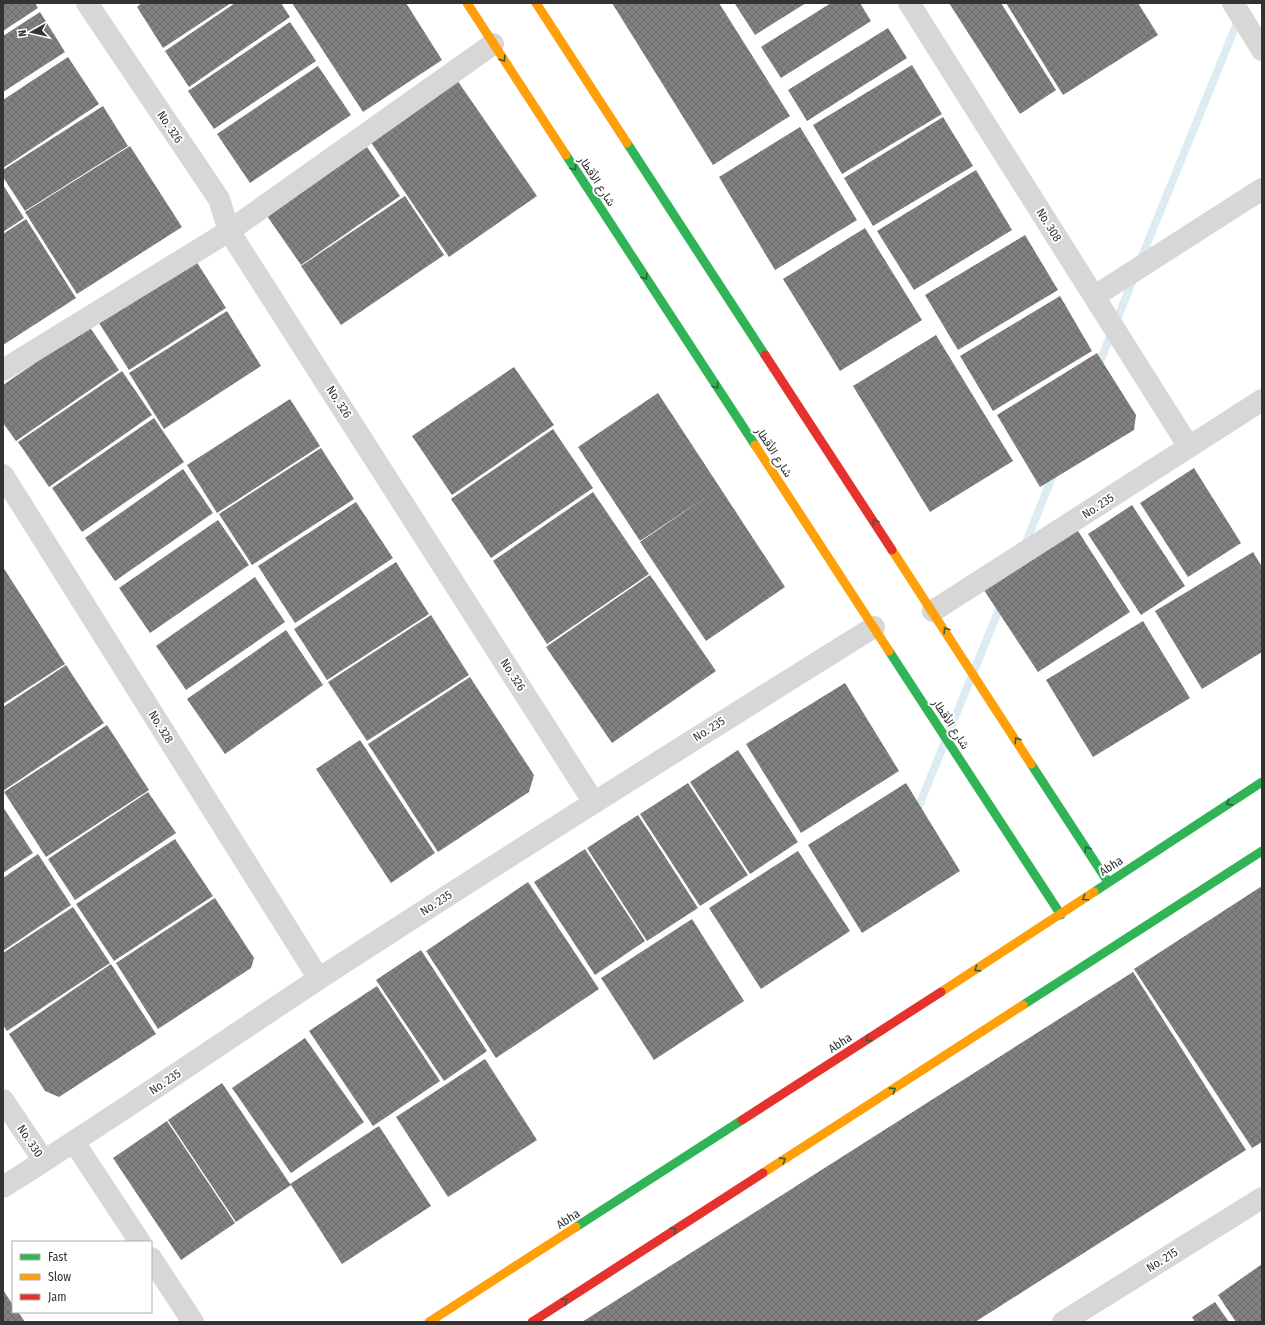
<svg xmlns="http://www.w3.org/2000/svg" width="1265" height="1325" viewBox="0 0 1265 1325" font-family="'Fira Sans Condensed',Vazirmatn,sans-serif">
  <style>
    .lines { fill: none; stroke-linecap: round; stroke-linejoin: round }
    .stream { stroke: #ddebf3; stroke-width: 8 }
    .building { fill: url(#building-cross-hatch) }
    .street { stroke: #d7d7d7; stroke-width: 22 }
    .fast { stroke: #30b455; stroke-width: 9 }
    .slow { stroke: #ff9f0a; stroke-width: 9 }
    .jam { stroke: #e5322d; stroke-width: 9 }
    .oneway { stroke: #32603f }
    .labels { text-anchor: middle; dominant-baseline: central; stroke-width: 4; stroke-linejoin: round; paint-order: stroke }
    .street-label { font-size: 12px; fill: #333; stroke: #fff }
  </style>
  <defs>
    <pattern id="building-cross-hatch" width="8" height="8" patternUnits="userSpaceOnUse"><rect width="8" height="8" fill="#818181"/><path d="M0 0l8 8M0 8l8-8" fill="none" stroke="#6a6a6a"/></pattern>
  </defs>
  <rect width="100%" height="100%" fill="#fff"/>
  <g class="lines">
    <path class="stream" d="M1140,261L1239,18
      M1097,369L1134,277
      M1024,547L1055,470
      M916,813L1002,602"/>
  </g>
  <path class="building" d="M3,3H35L38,8L3,31Z
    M142,3H231L163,48L137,7Z
    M235,3H281L290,17L189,87L165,51Z
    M292,3H406L442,60L363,112Z
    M612,3H719L790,116L713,165Z
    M737,3H806L755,35L735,4Z
    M831,3H860L871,21L781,78L761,47Z
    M949,3H1001L1056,90L1020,114Z
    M1006,3H1138L1158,35L1063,95Z
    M40,12L65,52L3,92V36Z
    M290,22L316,61L214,129L188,91Z
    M888,28L907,58L807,121L788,90Z
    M68,57L99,104L3,168V100Z
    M912,65L942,114L842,174L813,125Z
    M318,66L351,115L250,183L217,134Z
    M457,80L537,196L449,257L370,141Z
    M103,106L128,146L25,211L3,177V170Z
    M943,117L973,166L873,226L844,178Z
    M800,127L857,220L775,270L719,177Z
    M130,146L182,227L77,294L25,212Z
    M367,147L400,196L301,265L267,216Z
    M976,170L1012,230L914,290L877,231Z
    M3,185L24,218L3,232Z
    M405,196L444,255L341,325L301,266Z
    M26,219L76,298L3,345V234Z
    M865,228L922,320L840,371L783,279Z
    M1025,235L1058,290L958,350L925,295Z
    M196,261L226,308L129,370L99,323Z
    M1060,296L1092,351L993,411L960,356Z
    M227,311L261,366L164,429L129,373Z
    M89,326L119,370L16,441L3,423V385Z
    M936,335L1013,461L930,512L853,386Z
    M1097,353L1136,415L1134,430L1040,487L997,415Z
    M514,367L554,425L452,495L412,436Z
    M122,371L152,415L49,487L18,442Z
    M658,393L785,587L706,641L640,542L709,495L640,541L578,447Z
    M290,399L320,446L217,513L187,465Z
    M154,418L184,462L82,532L52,488Z
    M553,429L593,488L491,558L451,499Z
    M321,448L354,499L252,565L219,514Z
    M1194,468L1241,543L1188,577L1140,503Z
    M183,469L213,513L115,581L85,538Z
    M593,492L649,574L547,644L493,561Z
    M356,502L393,558L295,623L258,566Z
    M1132,505L1185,586L1141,615L1088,534Z
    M1069,517L1130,612L1038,672L976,578Z
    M218,520L249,565L150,633L119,588Z
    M1253,552L1262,567V652L1202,689L1155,611Z
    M396,562L429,614L327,680L294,629Z
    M3,567L65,664L3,704Z
    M650,575L716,671L612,743L546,647Z
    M255,577L285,622L186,690L156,646Z
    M431,615L469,675L367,741L328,682Z
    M1143,621L1190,698L1093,757L1046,680Z
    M286,630L323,685L225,754L187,699Z
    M66,665L104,723L3,791V707Z
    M470,677L534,775L529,792L438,852L368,744Z
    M845,683L899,771L801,833L746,744Z
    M107,725L149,790L46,857L4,792Z
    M360,740L435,853L391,883L316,769Z
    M738,750L798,842L750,874L690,782Z
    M688,783L748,875L700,906L640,814Z
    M906,783L960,871L862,933L808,845Z
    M148,792L176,833L75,900L48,859Z
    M3,807L33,853L3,873Z
    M638,815L698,908L647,941L587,848Z
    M175,839L213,896L114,961L76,904Z
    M585,849L645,941L595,975L534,882Z
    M798,851L850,931L761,989L709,908Z
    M38,854L71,905L3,951V878Z
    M528,882L599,989L496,1058L426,951Z
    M1262,886V1142L1252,1148L1134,969Z
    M215,898L254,958L251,968L158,1029L116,963Z
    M73,907L110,963L7,1031L3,1025V953Z
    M692,919L744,1001L654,1060L601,978Z
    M421,950L487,1051L444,1081L376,980Z
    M111,964L156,1034L59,1097L45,1091L9,1034Z
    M1133,972L1246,1150L975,1322H582Z
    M377,986L440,1081L373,1126L309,1031Z
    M305,1038L364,1122L291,1173L232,1088Z
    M485,1059L537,1140L448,1197L396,1117Z
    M222,1083L290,1184L379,1126L431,1206L342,1264L291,1185L236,1222L168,1120Z
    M167,1121L235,1223L181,1260L113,1158Z
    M1262,1264V1322H1236L1218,1295Z
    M3,1290L13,1305V1312H18L25,1322H3Z
    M1215,1302L1229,1322H1195L1192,1317Z"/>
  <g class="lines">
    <path class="street" d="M87,3L219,199L229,231L593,801
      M909,3L1189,447
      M1233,3L1262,50
      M1095,296L1262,189
      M3,370L229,231L493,44
      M3,475L319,979
      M933,611L1262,400
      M3,1100L44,1161
      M74,1142L140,1242
      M3,1187C110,1120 214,1048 320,978C503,859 688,743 874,627
      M151,1258L193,1322
      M1063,1322L1262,1198"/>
    <path class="fast" d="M627,143L765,355
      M566,155L755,445
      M889,651L1061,915
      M1031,764L1108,882
      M1094,892L1262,782
      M1023,1005L1262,851
      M576,1227L742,1120"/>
    <path class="slow" d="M467,3L566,155
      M536,3L627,143
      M755,445L889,651
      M892,550L1031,764
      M941,992L1094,892
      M763,1173L1023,1005
      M429,1322L576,1227"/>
    <path class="jam" d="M765,355L892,550
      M742,1120L941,992
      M532,1322L763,1173"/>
  </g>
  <defs><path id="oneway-chevron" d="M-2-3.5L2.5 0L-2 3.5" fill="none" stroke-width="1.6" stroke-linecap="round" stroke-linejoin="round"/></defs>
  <g class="oneway">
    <use href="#oneway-chevron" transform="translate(503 59) rotate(57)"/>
    <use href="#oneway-chevron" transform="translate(574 168) rotate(57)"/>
    <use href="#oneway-chevron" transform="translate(645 277) rotate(57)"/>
    <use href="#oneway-chevron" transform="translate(716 386) rotate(57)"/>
    <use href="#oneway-chevron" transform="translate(875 522) rotate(-123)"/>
    <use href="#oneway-chevron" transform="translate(946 630) rotate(-123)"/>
    <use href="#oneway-chevron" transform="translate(1017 740) rotate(-123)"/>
    <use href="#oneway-chevron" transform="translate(1229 803) rotate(147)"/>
    <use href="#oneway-chevron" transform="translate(1087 849) rotate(-123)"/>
    <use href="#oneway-chevron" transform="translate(1085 898) rotate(145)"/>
    <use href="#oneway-chevron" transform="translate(977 969) rotate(147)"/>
    <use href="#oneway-chevron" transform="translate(868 1039) rotate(147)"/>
    <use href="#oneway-chevron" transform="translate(893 1090) rotate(-33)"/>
    <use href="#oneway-chevron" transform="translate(783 1160) rotate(-33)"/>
    <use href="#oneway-chevron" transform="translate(674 1230) rotate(-33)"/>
    <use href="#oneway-chevron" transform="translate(565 1301) rotate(-33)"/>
  </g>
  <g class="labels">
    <g class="street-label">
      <text transform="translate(170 127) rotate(56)">No. 326</text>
      <text transform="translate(597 181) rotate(57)">شارع الأقطار</text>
      <text transform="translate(1049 225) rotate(58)">No. 308</text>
      <text transform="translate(339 402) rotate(57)">No. 326</text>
      <text transform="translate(774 452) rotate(57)">شارع الأقطار</text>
      <text transform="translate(1098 506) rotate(-33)">No. 235</text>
      <text transform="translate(513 675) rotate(57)">No. 326</text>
      <text transform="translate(951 724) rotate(57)">شارع الأقطار</text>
      <text transform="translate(161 727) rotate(58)">No. 328</text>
      <text transform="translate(709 729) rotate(-32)">No. 235</text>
      <text transform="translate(1111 866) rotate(-33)">Abha</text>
      <text transform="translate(436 903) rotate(-33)">No. 235</text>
      <text transform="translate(840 1043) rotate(-33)">Abha</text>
      <text transform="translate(165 1082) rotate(-34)">No. 235</text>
      <text transform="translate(30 1141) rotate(56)">No. 330</text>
      <text transform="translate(568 1219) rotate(-33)">Abha</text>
      <text transform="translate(1162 1260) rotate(-32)">No. 215</text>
    </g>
  </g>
  <rect width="1265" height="1325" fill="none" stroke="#333333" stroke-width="8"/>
  <rect x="12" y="1241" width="140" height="72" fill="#ffffff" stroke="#adadad"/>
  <rect x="20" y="1254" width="20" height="6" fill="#30b455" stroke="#adadad"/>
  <text x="48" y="1261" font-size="12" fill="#333333">Fast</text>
  <rect x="20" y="1274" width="20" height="6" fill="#ff9f0a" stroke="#adadad"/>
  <text x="48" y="1281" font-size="12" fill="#333333">Slow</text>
  <rect x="20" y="1294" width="20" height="6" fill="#e5322d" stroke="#adadad"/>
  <text x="48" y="1301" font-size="12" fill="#333333">Jam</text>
  <g transform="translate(32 32) rotate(262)" stroke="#ffffff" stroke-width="3" paint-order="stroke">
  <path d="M0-3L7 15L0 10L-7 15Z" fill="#333333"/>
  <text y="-6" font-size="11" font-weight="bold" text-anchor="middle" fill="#333333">N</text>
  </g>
</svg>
